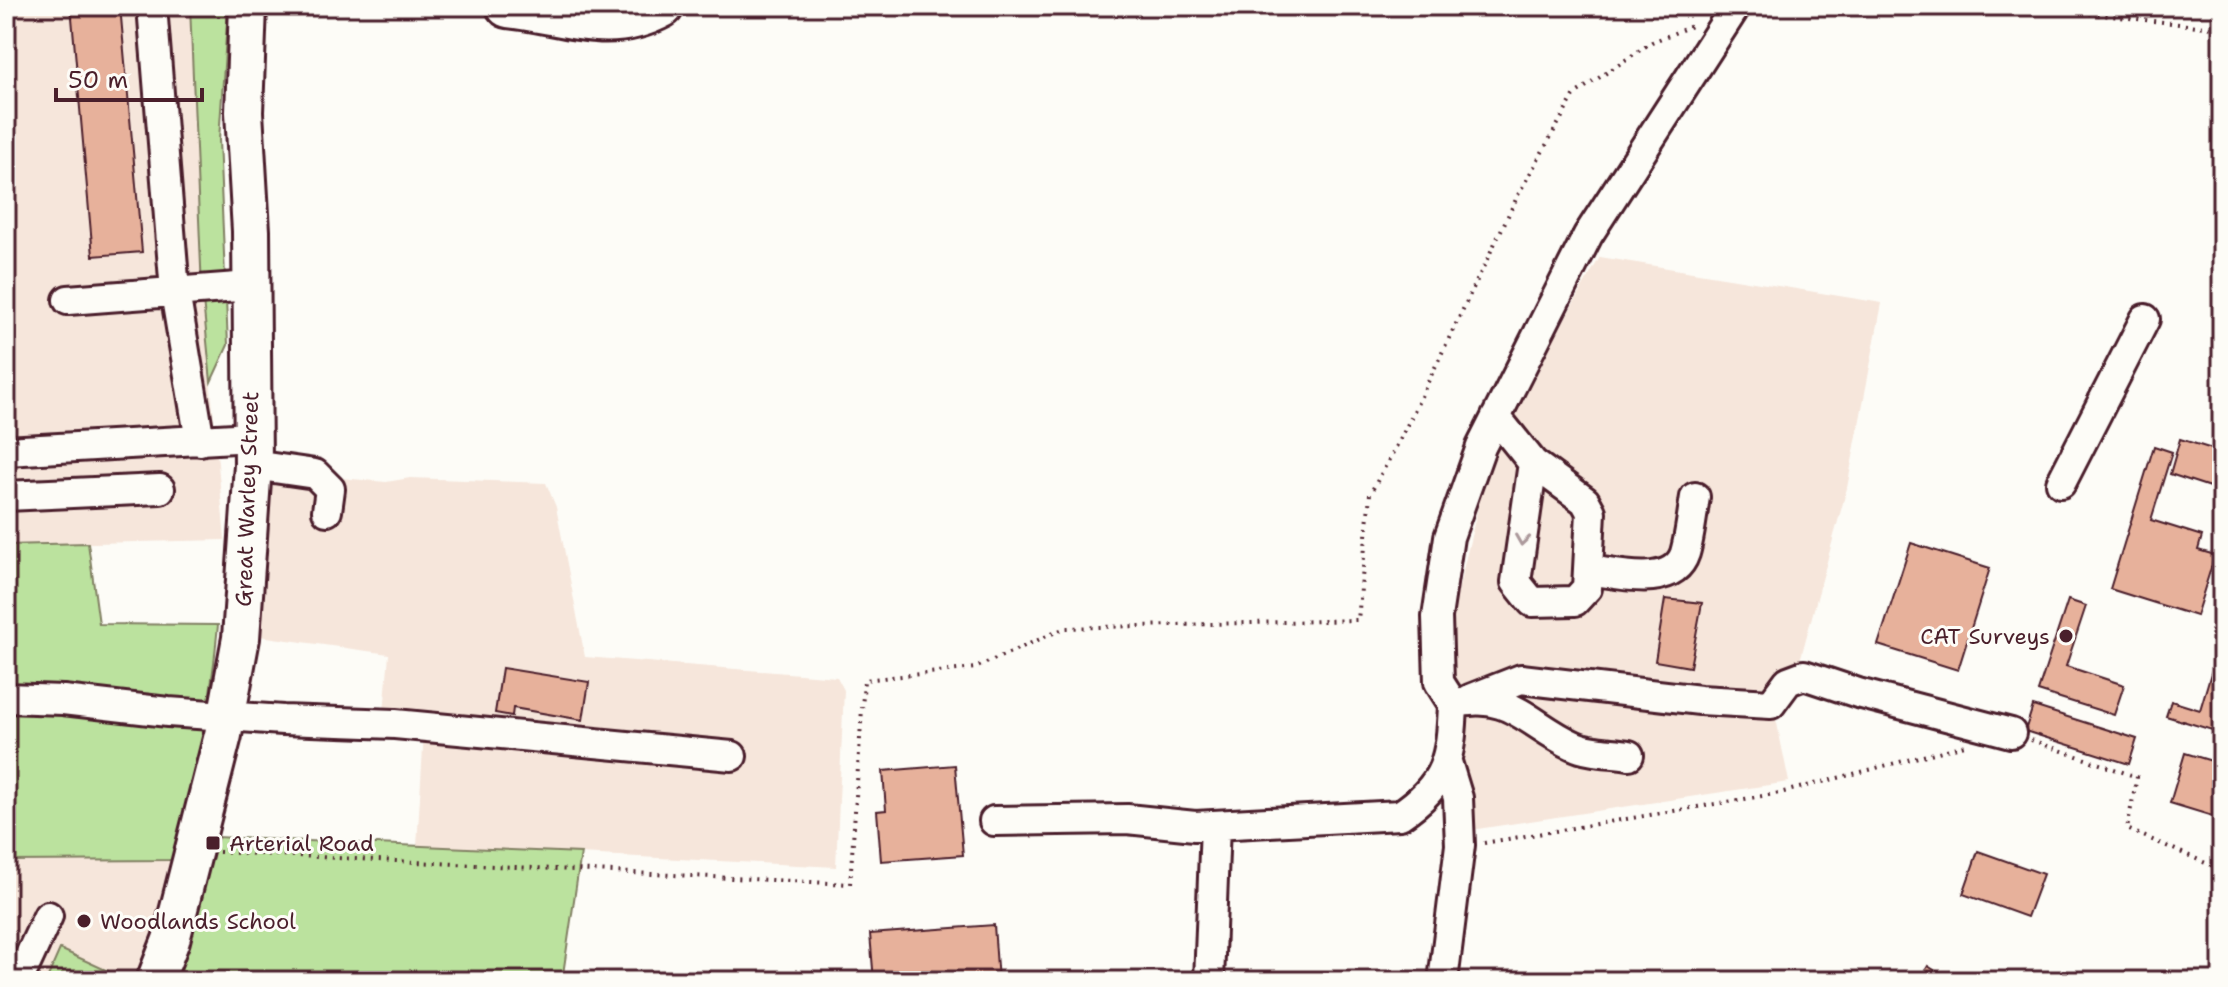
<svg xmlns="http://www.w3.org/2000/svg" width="2228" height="987" viewBox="0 0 2228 987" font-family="'Shantell Sans',sans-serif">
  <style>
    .built { fill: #f6e6db }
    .green { fill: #bbe29e; stroke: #828064; stroke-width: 2 }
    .building { fill: #e7b19b; stroke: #4a1f2b; stroke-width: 2 }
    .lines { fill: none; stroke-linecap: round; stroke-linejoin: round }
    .minor-casing { stroke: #4a1f2b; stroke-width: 34 }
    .major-casing { stroke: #4a1f2b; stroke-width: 42 }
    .highway-casing { stroke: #4a1f2b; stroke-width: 48 }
    .path { stroke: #4a1f2b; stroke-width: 4; stroke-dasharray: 2 6; stroke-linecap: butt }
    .minor { stroke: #fdfcf7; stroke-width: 28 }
    .major { stroke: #fdfcf7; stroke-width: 36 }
    .highway { stroke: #fdfcf7; stroke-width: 42 }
    .oneway { stroke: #ac999b }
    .poi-dot { fill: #4a1f2b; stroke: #fdfcf7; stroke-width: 3 }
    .labels { text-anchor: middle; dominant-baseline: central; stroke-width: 6; stroke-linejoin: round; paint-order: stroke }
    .street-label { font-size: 22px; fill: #4a1f2b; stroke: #fdfcf7 }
    .poi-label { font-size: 22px; fill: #4a1f2b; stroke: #fdfcf7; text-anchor: start }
  </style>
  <rect width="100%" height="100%" fill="#fdfcf7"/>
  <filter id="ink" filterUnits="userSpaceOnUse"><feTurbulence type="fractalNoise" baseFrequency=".0125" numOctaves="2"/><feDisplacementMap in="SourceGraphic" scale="16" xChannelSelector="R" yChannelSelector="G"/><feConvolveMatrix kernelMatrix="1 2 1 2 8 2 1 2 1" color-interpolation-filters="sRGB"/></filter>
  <g filter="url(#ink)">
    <path class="built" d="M6,6H190L202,290L225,540L6,545Z
      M1600,257L1882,303L1847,488L1792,690L1773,704L1789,782L1471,830L1445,646L1493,444Z
      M272,472L386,482L410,478L546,483L556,507L585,657L837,677L844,690L836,867L417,846L424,732L384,713L389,654L259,636Z
      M175,860L148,981H6V861Z"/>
    <path class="green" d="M190,6H228L219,140L228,345L211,382L202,290Z
      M88,543L99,624L218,625C211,705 196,782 175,860L6,861V545Z
      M216,837L581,853L562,981H178Z
      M60,949L108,971L104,981H46Z"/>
    <path class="building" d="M71,6H120L142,252L93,256Z
      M2180,439L2222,452V491L2170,474Z
      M2154,446L2172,452L2151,520L2202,536L2198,550L2215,555L2196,616L2110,589Z
      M1911,543L1990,568L1958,670L1878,645Z
      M1665,599L1702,603L1690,667L1655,661Z
      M2068,600L2086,606L2066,666L2124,685L2114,715L2038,691Z
      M2222,636V733L2166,716L2171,701L2200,710Z
      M502,668L589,682L583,720L513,708L512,716L495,713Z
      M2033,706L2137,739L2129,764L2025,731Z
      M2185,753L2222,764V819L2170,803Z
      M955,765L963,855L881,861L877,811L886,810L883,771Z
      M1978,851L2043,874L2027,917L1963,894Z
      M994,925L998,981H874L870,934Z
      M1928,966L1951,981H1919Z"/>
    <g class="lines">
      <defs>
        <path id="minor" d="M152,6L175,292L200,441
          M68,300L251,286
          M1496,417L1533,463L1585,501L1591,512L1587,588L1575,601L1532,602L1516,582L1533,463
          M6,451L252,437
          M253,465L315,474L330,489L327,511
          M2061,483L2145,319
          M6,496L160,489
          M1588,570C1616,573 1673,590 1685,553C1690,536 1692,515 1695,497
          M6,698L63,700L168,712L283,720L395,724L732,756
          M1470,699L1521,679L1700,700L1771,704L1788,681L1804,675L1858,693L2011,733
          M1629,755C1612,752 1589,753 1573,745C1529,725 1508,689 1453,704L1439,682L1437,617L1449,537L1481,447L1588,235L1736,6
          M994,821L1127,819L1195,826L1400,815C1447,784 1451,757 1453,704
          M18,981L48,916
          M1209,981L1215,825
          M1443,981L1460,845L1458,798L1447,762"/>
        <path id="major" d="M155,981L171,940L223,735L241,638L253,465L251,231L244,112L248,6"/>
        <path id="highway" d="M508,6C563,11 607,36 662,6"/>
      </defs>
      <use href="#minor" class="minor-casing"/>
      <use href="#major" class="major-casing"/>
      <use href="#highway" class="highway-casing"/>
      <path class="path" d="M2026,6L2222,29
        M2031,740L2137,777L2127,829L2222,870
        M1484,843L1780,793L1965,745
        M219,852L850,884L864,680L975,668L1065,628L1358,620L1370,494L1401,438L1519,193L1575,94L1652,42L1694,25"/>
      <use href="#minor" class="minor"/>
      <use href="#major" class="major"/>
      <use href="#highway" class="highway"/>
    </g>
    <defs><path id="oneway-chevron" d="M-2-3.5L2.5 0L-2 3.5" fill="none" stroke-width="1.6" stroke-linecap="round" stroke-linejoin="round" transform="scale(2)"/></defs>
    <use class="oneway" href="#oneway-chevron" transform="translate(1522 540) rotate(98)"/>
  </g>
  <g class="poi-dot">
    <circle cx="2066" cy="636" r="8"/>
    <rect x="205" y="835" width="16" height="16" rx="4"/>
    <circle cx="84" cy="921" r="8"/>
  </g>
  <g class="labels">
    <g class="street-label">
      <text transform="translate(247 499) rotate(-88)">Great Warley Street</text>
    </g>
    <g class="poi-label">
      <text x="2050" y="636" text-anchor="end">CAT Surveys</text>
      <text x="229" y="843">Arterial Road</text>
      <text x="100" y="921">Woodlands School</text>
    </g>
  </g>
  <rect width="2228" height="987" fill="none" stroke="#fdfcf7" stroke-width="32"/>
  <rect x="16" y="16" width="2196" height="955" fill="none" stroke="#4a1f2b" stroke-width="3" filter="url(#ink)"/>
  <path d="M56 88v12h146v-12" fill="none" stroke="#4a1f2b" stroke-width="4"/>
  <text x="68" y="88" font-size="24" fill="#4a1f2b" stroke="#fdfcf7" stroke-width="6" paint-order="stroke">50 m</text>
</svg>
